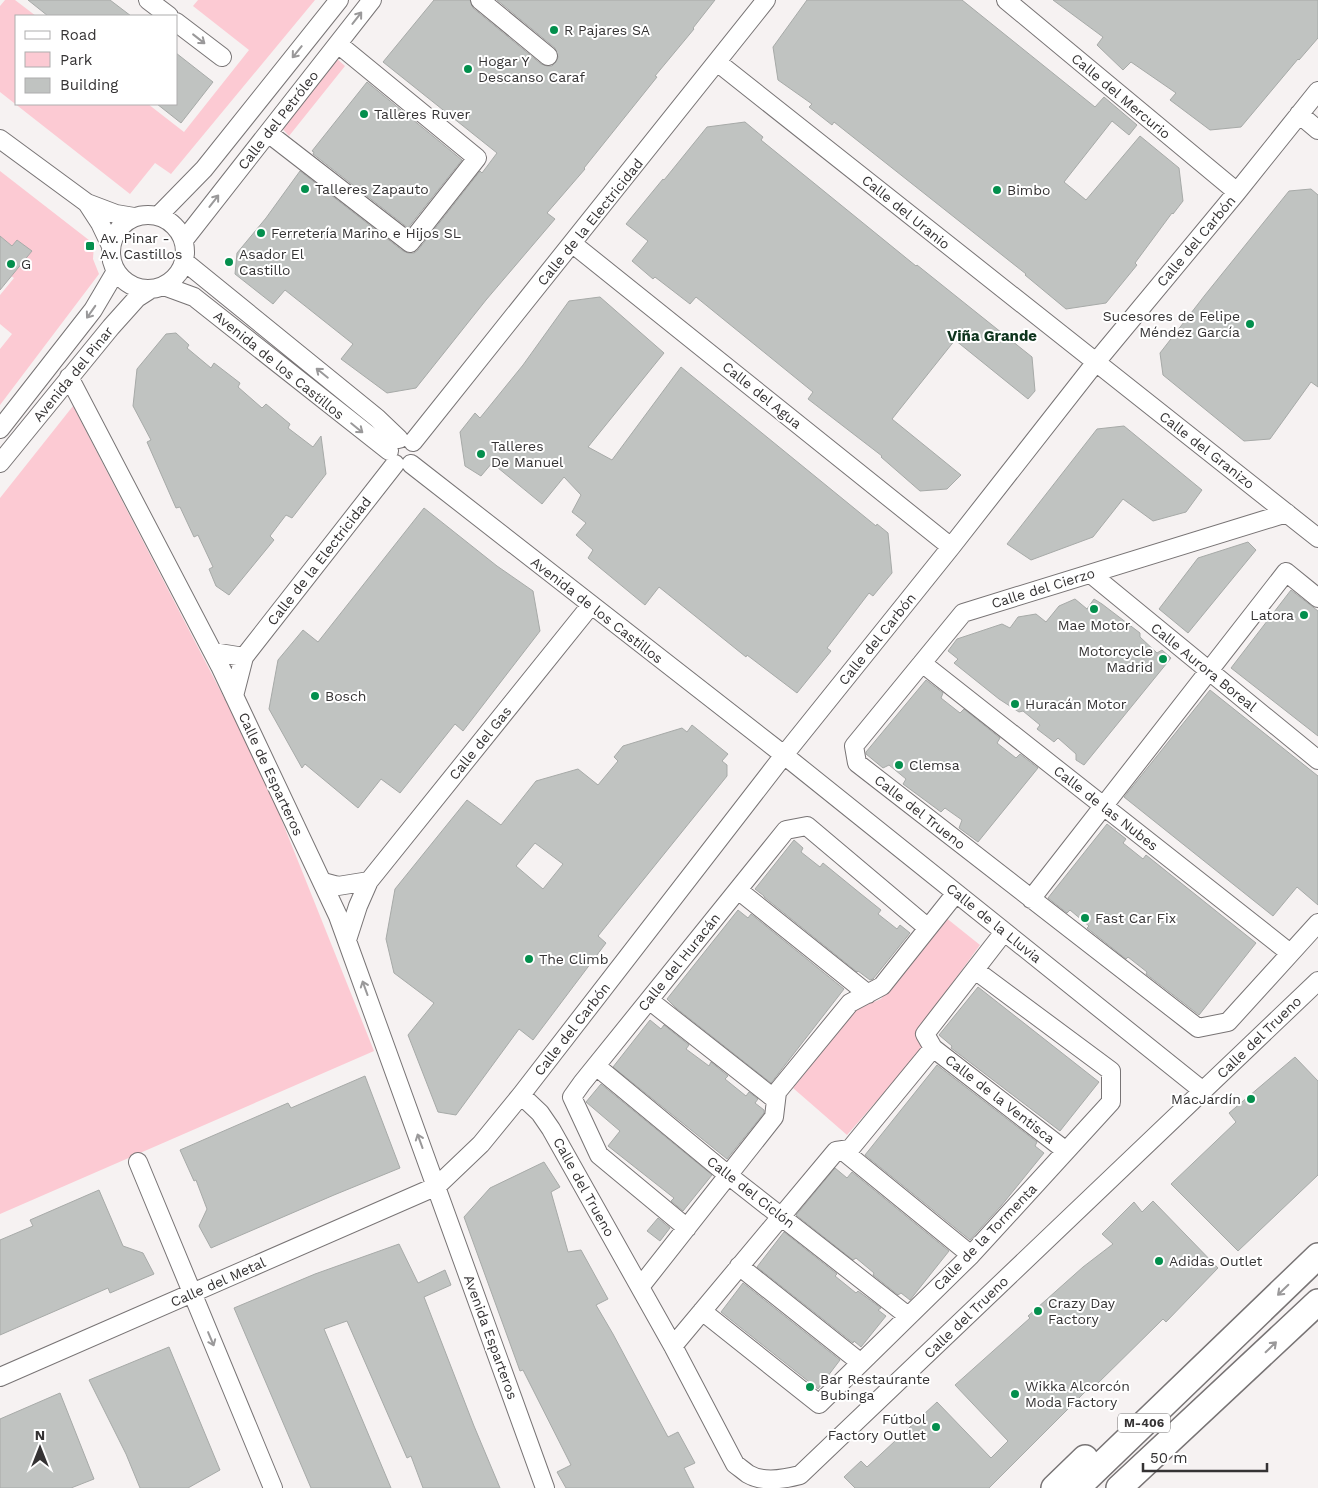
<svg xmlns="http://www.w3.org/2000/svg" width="1318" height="1488" viewBox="0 0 1318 1488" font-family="'Work Sans',sans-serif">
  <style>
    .green { fill: #fccad3 }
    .building { fill: #c0c3c1; stroke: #a7aaa8; fill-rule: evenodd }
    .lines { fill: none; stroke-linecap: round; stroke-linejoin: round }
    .minor-casing { stroke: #787475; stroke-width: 20 }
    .highway-casing { stroke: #787475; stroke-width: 28 }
    .minor { stroke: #fff; stroke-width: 18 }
    .highway { stroke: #fff; stroke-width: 25 }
    .oneway { stroke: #9a999a }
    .poi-dot { fill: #038f4d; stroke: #fff; stroke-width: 2 }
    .labels { text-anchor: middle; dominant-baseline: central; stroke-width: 4; stroke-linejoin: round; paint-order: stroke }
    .shield { fill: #fff; stroke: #727071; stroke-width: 1 }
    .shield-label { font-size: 12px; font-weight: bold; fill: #353334 }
    .poi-label { font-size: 14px; fill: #353334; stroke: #fff; text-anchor: start }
    .street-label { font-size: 14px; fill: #353334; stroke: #fff }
    .neighbourhood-label { font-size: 15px; font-weight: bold; fill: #0e341d; stroke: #fff }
  </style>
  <rect width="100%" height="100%" fill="#f6f2f2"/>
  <path class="green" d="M5,0H15L36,16H16V104H148L184,132L249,50L193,6L198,0H315L171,174L155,163L130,194L0,92V6Z
    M335,57L345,66L289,136L280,126Z
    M0,171L94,244L93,259L99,274L0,405V349L12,334L0,324V295L14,278L11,276L31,251L17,240L12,246L0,236Z
    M73,406L262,771L374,1051L0,1214V498Z
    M945,917L980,945L919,1029L923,1048L847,1135L793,1088L856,1009L881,999Z"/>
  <path class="building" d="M28,0H110L131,16H48Z
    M434,0H470L473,8L541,64L547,66H552L556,62L558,57L555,48L497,0H715L693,28L694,29L655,76L657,77L584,168L585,169L547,213L555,219L486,300L416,388L387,393L341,359L353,344L285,290L273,304L235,274L237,253L266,218L300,171L403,251L408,253H414L418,250L480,171L482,173L497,153L383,62Z
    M807,0H962L1095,107L1104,97L1137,125L1129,135L1112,121L1064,182L1086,200L1140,136L1179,168L1183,201L1173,214L1172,213L1135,263L1137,265L1106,303L1066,309L1025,275L1026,274L834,122L832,125L809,107L812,104L778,80L773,47Z
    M1053,0H1318V38L1299,60L1298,59L1241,127L1210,130L1170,100L1176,93L1131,62L1123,70L1097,45L1103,37Z
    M176,53L213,82L181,123L157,104H176Z
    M367,82L462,160L408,228L313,154L314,152L312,151Z
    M745,122L763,137L761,140L916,266L917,265L1032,357L1035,391L1028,399L955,340L892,419L961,475L947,489L920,491L881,457L882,456L808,399L813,392L696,297L690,304L655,277L653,279L632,261L648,241L626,224L663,179L664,180L707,127Z
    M1311,189L1318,195V387L1311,382L1270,439L1244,441L1163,375L1160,353L1205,295L1289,191Z
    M0,236L12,246L17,240L32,251L0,290Z
    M600,297L664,353L588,447L612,460L681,367L876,526L877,524L888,533L892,573L873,596L869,593L827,648L831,651L797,693L747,655L746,657L659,587L645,605L588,558L593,550L576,535L586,523L572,512L581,495L564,477L542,504L492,463L481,476L465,466L460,432L475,413L480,418L523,365L569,301Z
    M176,333L189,345L187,348L211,368L214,363L240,383L238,387L262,408L266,404L290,424L288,428L313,447L321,436L326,474L292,518L286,515L270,536L274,540L229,595L216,586L209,569L213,567L198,535L194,537L180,507L176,508L147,442L151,440L133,406L137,369L166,334Z
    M1124,426L1202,490L1186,512L1153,521L1123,499L1093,537L1031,560L1007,544L1097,429Z
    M424,508L497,566L533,591L540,631L463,731L455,724L400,793L381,779L358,808L305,764L302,768L269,709L278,660L303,630L318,642Z
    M1248,542L1256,550L1188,633L1159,609L1198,558Z
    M1291,590L1318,611V736L1231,668Z
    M1075,599L1087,609L1094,599L1102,604L1140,633V637L1157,653L1162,650L1171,658L1084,765L1076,760V754L1058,738L1054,742L1037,729L1040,725L1023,711L1019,712L999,699L954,663L958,659L948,651L957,639L1002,624L1010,628L1018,617L1036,614L1046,622L1059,606Z
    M926,680L943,693L941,698L960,713L964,709L1000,738L997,743L1016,758L1020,754L1038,768L978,842L959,828L962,820L945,808L941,812L903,784L906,779L889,765L883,768L866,754V752Z
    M1210,690L1318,776V905L1297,887L1273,916L1124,797Z
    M692,725L728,754L722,761L727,765V776L598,936L606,943L533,1040L519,1029L456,1115L438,1112L408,1035L434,1003L394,973L386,939L395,889L467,800L501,825L536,781L578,769L598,785L618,761L614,757L623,746L682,728L687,732ZM535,843L563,864L543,889L516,866Z
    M1107,824L1126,839L1123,843L1143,859L1146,855L1256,943L1199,1015L1146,974L1147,972L1128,957L1126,959L1087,928L1089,926L1070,910L1067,913L1048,898Z
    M794,840L803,848L801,852L820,867L823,863L861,894L881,910L878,914L897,929L900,925L910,933L873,979L870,980L858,971L857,972L764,897V896L755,889Z
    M738,910L748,918L751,914L844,989L771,1083L676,1008L667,999Z
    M978,987L1099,1082L1060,1131L951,1048L952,1046L939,1035Z
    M650,1020L661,1029L664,1025L689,1045L686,1049L709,1066L711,1062L728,1076L725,1079L746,1096L749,1092L758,1099L755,1103L764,1110V1113L727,1159L613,1067Z
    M1295,1057L1318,1081V1175L1238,1251L1171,1184L1236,1122L1229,1113Z
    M937,1065L1037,1142L1035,1146L1044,1153L1001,1206L970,1240L865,1155Z
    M365,1076L400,1168L334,1195L211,1248L199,1226L207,1209L196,1180L194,1181L180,1150L288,1103L291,1108Z
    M601,1084L712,1175L683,1211L671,1201L674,1198L608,1146L620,1131L586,1102Z
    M544,1162L560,1187L551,1192L568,1252L581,1250L608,1299L596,1305L613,1334L668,1437L678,1432L695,1463L684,1468L694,1488H566L557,1472L571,1465L523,1370L520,1371L464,1217L490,1188Z
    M835,1168L847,1178L852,1172L949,1251L910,1300L901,1293L898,1295L873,1275L874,1273L856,1258L853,1260L796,1215Z
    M99,1190L123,1246L143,1253L154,1274L110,1293L108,1288L0,1335V1240L33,1226L30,1220Z
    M1153,1201L1218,1268L1166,1322L1163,1319L1094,1387L1092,1385L989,1488H855L844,1477L861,1461L867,1467L937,1402L991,1458L1008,1441L955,1385L1030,1318L1028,1316L1083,1267L1113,1244L1102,1234L1134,1202L1142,1212Z
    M658,1218L670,1228L660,1241L647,1231Z
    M784,1232L837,1274L835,1276L856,1293L858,1291L881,1308L878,1310L886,1316L861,1347L854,1341L853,1343L757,1267Z
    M399,1244L418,1283L445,1270L451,1285L424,1297L474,1426L500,1488H423L411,1456L407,1458L347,1321L324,1329L391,1488H311L234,1308L315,1274Z
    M743,1283L840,1360L818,1389L721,1312Z
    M169,1347L220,1470L188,1488H140L126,1454L89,1380Z
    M60,1393L94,1479L71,1488H0V1419Z"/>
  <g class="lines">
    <defs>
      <path id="minor" d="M148,0L169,16
        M480,0L548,56
        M1006,0L1237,192
        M176,22L222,57
        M717,62L1318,538
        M1299,114L1318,130
        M268,133L410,243L477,158L338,44
        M0,139L87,203L116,214L134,217
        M87,203L100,223L111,246
        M111 252a37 37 0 1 1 74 0a37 37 0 1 1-74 0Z
        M158,216L204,169L339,0
        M184,240L372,0
        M573,244L951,547
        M185,262L377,418L399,439
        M164,286L194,297L389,451
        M69,377L220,666L338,916L545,1488
        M0,429L93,310L116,271
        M413,442L766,0
        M0,463L111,327L137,298L151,289
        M411,464L784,755L1203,1091
        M1287,513L963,613L854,746L857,763L1198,1028L1228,1022L1318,923
        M1091,574L1318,760
        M213,652L244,657L395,464
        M922,663L1290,953
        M234,696L244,657
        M323,882L338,886L369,881L591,605
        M738,890L868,994
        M1031,899L1286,572L1318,598
        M347,940L358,906L369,881
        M649,1000L776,1100
        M933,1048L1066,1151
        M596,1066L728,1175L908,1316
        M521,1095L540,1113L551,1129L673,1346L735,1464C739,1467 744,1471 748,1474C763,1483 785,1479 800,1475L1318,981
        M842,1150L971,1255
        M138,1162L273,1488
        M687,1228L599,1155L572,1097L582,1083L786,830L807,826L928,928
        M739,1266L861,1363
        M640,1287L774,1117L777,1092L850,1003L882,986L956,893
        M702,1311L819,1404L971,1255L1111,1102V1071L975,970
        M673,1346L836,1151L850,1149L933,1048L925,1034L1004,932
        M0,1377L437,1186L481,1144L521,1095L784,755L951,547L1096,362L1237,192L1318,91"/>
      <path id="highway" d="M1054,1488L1085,1458
        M1077,1488L1318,1256
        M1119,1488L1318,1302"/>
    </defs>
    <use href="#minor" class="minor-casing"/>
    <use href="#highway" class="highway-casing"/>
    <use href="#minor" class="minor"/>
    <use href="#highway" class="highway"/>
  </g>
  <defs><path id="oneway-shaft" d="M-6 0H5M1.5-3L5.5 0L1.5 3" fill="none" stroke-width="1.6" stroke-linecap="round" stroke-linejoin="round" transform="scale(1.25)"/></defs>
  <g class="oneway">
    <use href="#oneway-shaft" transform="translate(357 18) rotate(-52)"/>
    <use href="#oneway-shaft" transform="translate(199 39) rotate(38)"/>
    <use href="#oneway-shaft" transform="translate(297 52) rotate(129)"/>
    <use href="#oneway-shaft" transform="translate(214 201) rotate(-52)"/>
    <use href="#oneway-shaft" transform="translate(91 312) rotate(125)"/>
    <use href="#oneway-shaft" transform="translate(322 373) rotate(-141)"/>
    <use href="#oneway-shaft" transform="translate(357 428) rotate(39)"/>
    <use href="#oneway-shaft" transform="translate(365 988) rotate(-110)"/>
    <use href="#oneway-shaft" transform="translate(420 1141) rotate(-110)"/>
    <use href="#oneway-shaft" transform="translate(1283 1290) rotate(136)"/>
    <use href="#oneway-shaft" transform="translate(211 1339) rotate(67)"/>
    <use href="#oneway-shaft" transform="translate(1271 1347) rotate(-44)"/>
  </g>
  <g class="poi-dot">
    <circle cx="554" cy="30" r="5"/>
    <circle cx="468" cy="69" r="5"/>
    <circle cx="364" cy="114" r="5"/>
    <circle cx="305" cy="189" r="5"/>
    <circle cx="997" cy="190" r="5"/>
    <circle cx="261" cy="233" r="5"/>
    <rect x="85" y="241" width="10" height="10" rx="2.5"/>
    <circle cx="229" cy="262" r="5"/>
    <circle cx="11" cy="264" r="5"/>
    <circle cx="1250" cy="324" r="5"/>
    <circle cx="481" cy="454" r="5"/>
    <circle cx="1094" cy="609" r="5"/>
    <circle cx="1304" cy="615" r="5"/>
    <circle cx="1163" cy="659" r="5"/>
    <circle cx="315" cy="696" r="5"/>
    <circle cx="1015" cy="704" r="5"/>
    <circle cx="899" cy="765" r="5"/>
    <circle cx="1085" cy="918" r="5"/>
    <circle cx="529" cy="959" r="5"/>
    <circle cx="1251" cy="1099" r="5"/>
    <circle cx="1159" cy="1261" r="5"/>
    <circle cx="1038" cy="1311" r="5"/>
    <circle cx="810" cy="1387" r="5"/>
    <circle cx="1015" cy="1394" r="5"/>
    <circle cx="936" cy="1427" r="5"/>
  </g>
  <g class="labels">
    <rect class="shield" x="1118" y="1413.5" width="52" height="19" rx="4"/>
    <g class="shield-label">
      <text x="1144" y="1423">M-406</text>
    </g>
    <g class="poi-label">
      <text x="564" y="30">R Pajares SA</text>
      <text x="478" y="61">Hogar Y<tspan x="478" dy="16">Descanso Caraf</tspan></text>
      <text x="374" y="114">Talleres Ruver</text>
      <text x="315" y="189">Talleres Zapauto</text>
      <text x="1007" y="190">Bimbo</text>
      <text x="271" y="233">Ferretería Marino e Hijos SL</text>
      <text x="100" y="238">Av. Pinar -<tspan x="100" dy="16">Av. Castillos</tspan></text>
      <text x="239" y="254">Asador El<tspan x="239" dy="16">Castillo</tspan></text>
      <text x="21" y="264">G</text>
      <text x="1240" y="316" text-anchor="end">Sucesores de Felipe<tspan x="1240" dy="16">Méndez García</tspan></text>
      <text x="491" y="446">Talleres<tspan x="491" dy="16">De Manuel</tspan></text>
      <text x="1294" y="615" text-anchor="end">Latora</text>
      <text x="1094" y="625" text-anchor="middle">Mae Motor</text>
      <text x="1153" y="651" text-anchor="end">Motorcycle<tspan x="1153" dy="16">Madrid</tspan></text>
      <text x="325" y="696">Bosch</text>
      <text x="1025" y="704">Huracán Motor</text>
      <text x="909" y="765">Clemsa</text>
      <text x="1095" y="918">Fast Car Fix</text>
      <text x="539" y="959">The Climb</text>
      <text x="1241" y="1099" text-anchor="end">MacJardín</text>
      <text x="1169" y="1261">Adidas Outlet</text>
      <text x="1048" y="1303">Crazy Day<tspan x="1048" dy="16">Factory</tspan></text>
      <text x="820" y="1379">Bar Restaurante<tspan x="820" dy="16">Bubinga</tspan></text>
      <text x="1025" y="1386">Wikka Alcorcón<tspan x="1025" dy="16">Moda Factory</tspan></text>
      <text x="926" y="1419" text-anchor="end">Fútbol<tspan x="926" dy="16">Factory Outlet</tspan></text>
    </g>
    <g class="street-label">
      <text transform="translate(1121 96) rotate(40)">Calle del Mercurio</text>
      <text transform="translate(278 120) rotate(-52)">Calle del Petróleo</text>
      <text transform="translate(906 212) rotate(39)">Calle del Uranio</text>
      <text transform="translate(590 222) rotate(-51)">Calle de la Electricidad</text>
      <text transform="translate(1196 241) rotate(-50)">Calle del Carbón</text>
      <text transform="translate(279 365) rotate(39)">Avenida de los Castillos</text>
      <text transform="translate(73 374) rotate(-51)">Avenida del Pinar</text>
      <text transform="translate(762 395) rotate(39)">Calle del Agua</text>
      <text transform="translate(1207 450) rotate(38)">Calle del Granizo</text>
      <text transform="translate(319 561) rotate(-52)">Calle de la Electricidad</text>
      <text transform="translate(1043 588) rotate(-17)">Calle del Cierzo</text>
      <text transform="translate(597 610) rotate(38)">Avenida de los Castillos</text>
      <text transform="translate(877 639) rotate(-51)">Calle del Carbón</text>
      <text transform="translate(1204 667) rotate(39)">Calle Aurora Boreal</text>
      <text transform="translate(480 743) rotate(-51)">Calle del Gas</text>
      <text transform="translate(271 774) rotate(65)">Calle de Esparteros</text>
      <text transform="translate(1106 808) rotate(38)">Calle de las Nubes</text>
      <text transform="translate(920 812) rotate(38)">Calle del Trueno</text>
      <text transform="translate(994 923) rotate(39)">Calle de la Lluvia</text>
      <text transform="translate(679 962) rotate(-51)">Calle del Huracán</text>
      <text transform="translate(572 1029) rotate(-52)">Calle del Carbón</text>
      <text transform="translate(1259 1037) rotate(-44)">Calle del Trueno</text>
      <text transform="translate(1000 1099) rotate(38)">Calle de la Ventisca</text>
      <text transform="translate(584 1187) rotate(61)">Calle del Trueno</text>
      <text transform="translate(751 1192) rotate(38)">Calle del Ciclón</text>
      <text transform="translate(985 1237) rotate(-46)">Calle de la Tormenta</text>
      <text transform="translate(218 1282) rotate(-24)">Calle del Metal</text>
      <text transform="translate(966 1317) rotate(-44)">Calle del Trueno</text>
      <text transform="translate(491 1337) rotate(70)">Avenida Esparteros</text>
    </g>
    <g class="neighbourhood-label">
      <text x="992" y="336">Viña Grande</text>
    </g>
  </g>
  <rect x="15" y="15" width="162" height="90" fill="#ffffff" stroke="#aeadae"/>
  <rect x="25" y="31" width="25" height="8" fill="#ffffff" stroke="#aeadae"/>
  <text x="60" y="40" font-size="15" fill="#353334">Road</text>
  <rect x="25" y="52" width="25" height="15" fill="#fccad3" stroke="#aeadae"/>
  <text x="60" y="65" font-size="15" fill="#353334">Park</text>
  <rect x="25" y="78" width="25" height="15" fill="#c0c3c1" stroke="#aeadae"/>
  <text x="60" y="90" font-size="15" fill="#353334">Building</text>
  <g transform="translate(40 1448)" stroke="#ffffff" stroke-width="4" paint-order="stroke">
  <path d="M0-4L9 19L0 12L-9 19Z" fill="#353334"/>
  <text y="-8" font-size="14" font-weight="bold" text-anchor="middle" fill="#353334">N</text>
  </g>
  <path d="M1143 1463v8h124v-8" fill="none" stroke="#353334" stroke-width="2.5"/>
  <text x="1150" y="1463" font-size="15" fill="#353334" stroke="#ffffff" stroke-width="4" paint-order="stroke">50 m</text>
</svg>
